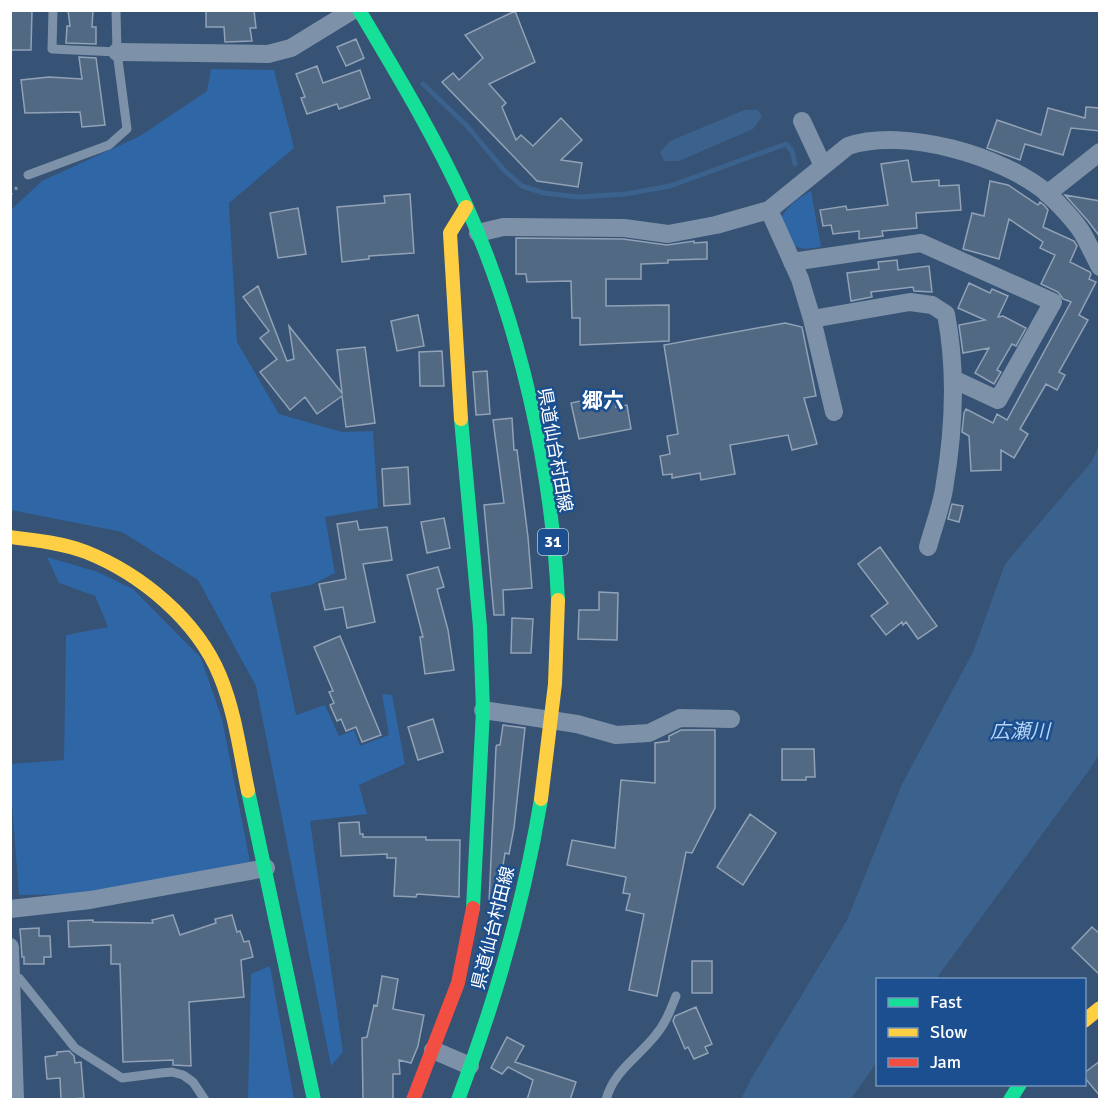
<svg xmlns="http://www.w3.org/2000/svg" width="1110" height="1110" viewBox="0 0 1110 1110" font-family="Signika,'Noto Sans JP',sans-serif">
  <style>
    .green { fill: #2f66a5 }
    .water { fill: #3b618d }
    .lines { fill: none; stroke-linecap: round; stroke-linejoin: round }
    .stream { stroke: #3b618d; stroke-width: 5 }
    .building { fill: #526984; stroke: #92a2b6; stroke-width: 1.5 }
    .path { stroke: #7d92a8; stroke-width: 3; stroke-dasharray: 3 4.5; stroke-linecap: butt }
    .lane { stroke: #7d92a8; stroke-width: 9 }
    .street { stroke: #7d92a8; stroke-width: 18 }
    .fast { stroke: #16e098; stroke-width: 14 }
    .slow { stroke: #ffcf43; stroke-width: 14 }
    .jam { stroke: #f24e42; stroke-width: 14 }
    .labels { text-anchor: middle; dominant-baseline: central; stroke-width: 5; stroke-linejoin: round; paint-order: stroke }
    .shield { fill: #1b4f8f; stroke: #bbcadd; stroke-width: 1.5 }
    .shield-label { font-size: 16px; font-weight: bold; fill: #fff }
    .street-label { font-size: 18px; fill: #fff; stroke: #1b4f8f }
    .water-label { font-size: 20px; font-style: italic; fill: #b5d3f5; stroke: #1b4f8f }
    .quarter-label { font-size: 21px; font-weight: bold; fill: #fff; stroke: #1b4f8f }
  </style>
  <rect width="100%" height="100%" fill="#365274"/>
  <path class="green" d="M211,69L274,70L294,148L229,203L237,342L279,414L342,432L373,431L378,508L325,517L335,573L311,585L270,593L296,715L325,705L339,736L354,730L360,746L389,735L382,694L392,695L405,764L359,785L367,814L310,821L343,1052L331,1066L256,686L198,580L122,532L11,510V210L42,181L140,136L207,91Z
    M811,191L821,247L805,249L790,245L779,222C786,207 797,199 811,191Z
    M47,557L98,572L133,589L201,658L222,719L250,862L88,894L19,895L11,791L10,764L64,760L66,635L108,627L95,596L59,583Z
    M270,966L294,1099H248L251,974Z"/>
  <path class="water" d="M744,110H758L762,117L753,129L679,161H664L660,152L670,141Z
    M1099,445V754L1090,769L936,979L878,980L877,1062L851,1099H741L751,1079L847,920L902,784L973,652L1005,564L1092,461Z"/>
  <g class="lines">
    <path class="stream" d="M423,84L467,126L504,170L522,186L544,193L578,197L626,194L670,186L786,144L792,151L795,164"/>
  </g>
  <path class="building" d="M10,10H32L31,50H11Z
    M68,10H93L92,27H96V44L66,43L67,26H70Z
    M206,10H254L256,28H250L252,41L225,42L224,27H206Z
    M515,11L535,62L489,84L506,103L502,107L516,140L521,135L533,146L561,118L582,140L561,160L582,163L578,187L537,181L442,82L453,73L459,80L483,58L465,35Z
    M356,39L364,58L346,66L337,47Z
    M79,57L96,58L105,125L82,127L80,112L25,113L21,80L49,77L82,79Z
    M317,66L323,83L360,70L370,98L339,109L337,104L307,114L301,98L305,97L296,74Z
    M1086,107L1100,108V131L1071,128L1063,155L1025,144L1020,160L987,148L997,120L1041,135L1048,108L1085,118Z
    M908,160L912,182L939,180V186L959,185L961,210L916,213L917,228L882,231L883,236L859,239V231L833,234L831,225L823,226L820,210L846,206L847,210L888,205L881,164Z
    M990,181L1008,185L1038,205L1040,202L1044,205L1048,210L1043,227L1074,241L1077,246L1070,262L1090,272L1091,274L1089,279L1096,282L1079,315L1088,320L1059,372L1065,375L1057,390L1046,384L1020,429L1028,434L1014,458L1001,450V470L971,471L969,436L962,432L964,413L966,409L993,423L997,414L1007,420L1071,302L1063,299L1058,292L1041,284L1055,255L1040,248L1043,242L1009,219L999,259L963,249L972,213L984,216Z
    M410,194L414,253L369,256V259L342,262L337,207L385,203L384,196Z
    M1065,195L1100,201V237L1088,221Z
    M298,208L306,254L278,258L270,213Z
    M516,238L623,239L667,245L694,241V243L707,242V259L668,260V263L641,264V279H606V306L669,305V341L580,345V318H572L571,281L527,282L526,274H516Z
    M897,260L898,270L929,266L932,292L914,291L913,287L871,292L872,297L851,301L847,273L879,269L878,262Z
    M969,283L990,293L992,289L1008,296L998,317L1003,316L1026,328L1016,346L1012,344L997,370L1001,372L994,384L975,373L989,348L963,353L959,325L985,320L958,308Z
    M258,286L287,361L294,359L289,326L342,393L337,350L365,347L375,423L346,427L342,396L317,414L305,397L290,410L260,372L277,359L260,338L269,331L243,297Z
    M418,315L424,346L397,351L391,321Z
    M785,323L802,327L816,396L804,398L817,444L792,450L788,435L730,445L735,474L701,480L700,473L672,478V474L663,475L660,456L670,454L667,436L678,434L664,345Z
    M442,351L444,386H420L419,352Z
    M487,371L490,414L476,415L473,372Z
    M614,394L616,407L627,405L631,429L579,439L571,403Z
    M512,418L514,450H517L528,537L532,588L503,590L504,615H494L484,505L504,503L493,420Z
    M408,467L410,504L384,506L382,469Z
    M952,504L963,506L959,522L948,519Z
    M444,518L450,548L427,553L421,522Z
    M357,521L359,530L387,527L392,560L363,564L375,622L347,628L343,607L325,610L319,584L346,579L337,524Z
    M880,547L937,626L918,639L906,622L903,625L902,622L886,635L871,616L888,603L858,564Z
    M438,567L444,587L437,589L448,630L454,670L425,674L420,637H423L407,575Z
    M599,592L618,593L617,640L578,639L579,610H599Z
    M512,618L533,619L531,653H511Z
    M340,636L381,735L362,742L356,727L346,731L341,719L337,721L330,705L334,703L329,692L333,691L314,647Z
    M433,719L443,752L418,760L408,727Z
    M503,725L525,728L514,828L509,854L505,853L497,904L489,903L496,747L497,745H500Z
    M681,730H715V808L692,853L686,852L657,996L629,990L644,914L626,910L630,894L623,893L626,877L567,865L572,840L615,848L621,780L655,783V743L669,741V736Z
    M782,749H814L815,777H806V780H782Z
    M750,814L776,833L743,885L717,867Z
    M359,822L360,834H363V837H426V840H460L459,897L417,894L416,897L394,896L396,858H387V854L341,856L339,823Z
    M173,915L180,935L216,923L215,919L232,915L237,932L240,931L244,942L249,941L253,957L241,960L244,997L189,1002L191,1066L173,1065V1060L123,1062L120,964H111V945L69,947L68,921L93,920V922L153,923L152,920Z
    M1092,927L1100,934V975L1072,948Z
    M39,928V936H50L51,957H44V964H24V957H22L20,929Z
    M692,961H712V993H692Z
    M382,976L398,979L393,1009L424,1015L418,1046L411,1063L399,1060L400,1074H393V1100H363L362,1038L367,1037L374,1005L377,1006Z
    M696,1007L712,1044L705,1047L708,1053L694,1059L688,1047L685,1049L673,1021L675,1016Z
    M507,1037L524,1046L515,1062L576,1082L570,1100H527L533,1080L508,1067L502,1074L491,1068Z
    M69,1051L74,1056L75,1063L81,1062L84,1098L61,1100L60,1078L47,1079L45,1057L57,1055V1052Z
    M1100,1061V1096L1084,1077V1073Z"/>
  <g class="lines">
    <path class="path" d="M10,195L19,185"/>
    <path class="lane" d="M53,10L52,49L117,52
      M28,175L109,145L127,129L117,52L116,10
      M10,978H19L75,1048L122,1078L161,1073L172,1072L183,1075L193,1082L205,1100
      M606,1100C613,1072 637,1058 654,1037C665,1025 670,1011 676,996"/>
    <path class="street" d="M117,52L268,54L291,48L353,10
      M802,121L823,166
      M1047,194L1100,152
      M769,210L800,279L812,319L910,302L932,305L946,314C957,371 954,431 944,489C941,508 933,528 928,547
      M478,233L503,227L624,228L668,234L716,225L769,210L848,146C904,127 1003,156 1047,193C1058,203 1076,222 1083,234C1089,245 1094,256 1100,267
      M792,262L921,243L1053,302L998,400L953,379
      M812,319L834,412
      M483,710L577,724L616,735L649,733L680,718L731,719
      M10,909L90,900L266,868
      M10,947L15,1100
      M433,1050L470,1066"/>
    <path class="fast" d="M359,10C397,74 435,137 466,205C520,326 552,468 558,600
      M461,419L480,627L483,710L473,908
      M248,791L314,1100
      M458,1100C495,1002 524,903 541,799
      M1010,1100L1020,1084"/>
    <path class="slow" d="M461,419L450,233L466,207
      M10,537C35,540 62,543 86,552C141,574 197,620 220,676C235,712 240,752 248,791
      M541,799L555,684L558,600
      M1084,1021L1100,1008"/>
    <path class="jam" d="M413,1100L458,983L473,908"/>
  </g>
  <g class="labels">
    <rect class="shield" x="538" y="529" width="30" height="26" rx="4.5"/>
    <g class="shield-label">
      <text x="553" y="542">31</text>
    </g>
    <g class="street-label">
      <text transform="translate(555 450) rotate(80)">県道仙台村田線</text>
      <text transform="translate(493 928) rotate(-76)">県道仙台村田線</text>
    </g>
    <g class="water-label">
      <text x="1020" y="731">広瀬川</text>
    </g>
    <g class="quarter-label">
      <text x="603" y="401">郷六</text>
    </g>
  </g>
  <rect width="1110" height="1110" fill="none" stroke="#ffffff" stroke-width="24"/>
  <rect x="876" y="978" width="210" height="108" fill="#1b4f8f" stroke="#7695bc" stroke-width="1.5"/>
  <rect x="888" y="998" width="30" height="9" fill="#16e098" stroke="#7695bc" stroke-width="1.5"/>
  <text x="930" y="1008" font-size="18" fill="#ffffff">Fast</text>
  <rect x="888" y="1028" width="30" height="9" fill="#ffcf43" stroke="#7695bc" stroke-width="1.5"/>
  <text x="930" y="1038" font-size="18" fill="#ffffff">Slow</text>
  <rect x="888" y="1058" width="30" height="9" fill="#f24e42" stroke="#7695bc" stroke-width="1.5"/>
  <text x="930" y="1068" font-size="18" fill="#ffffff">Jam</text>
</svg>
